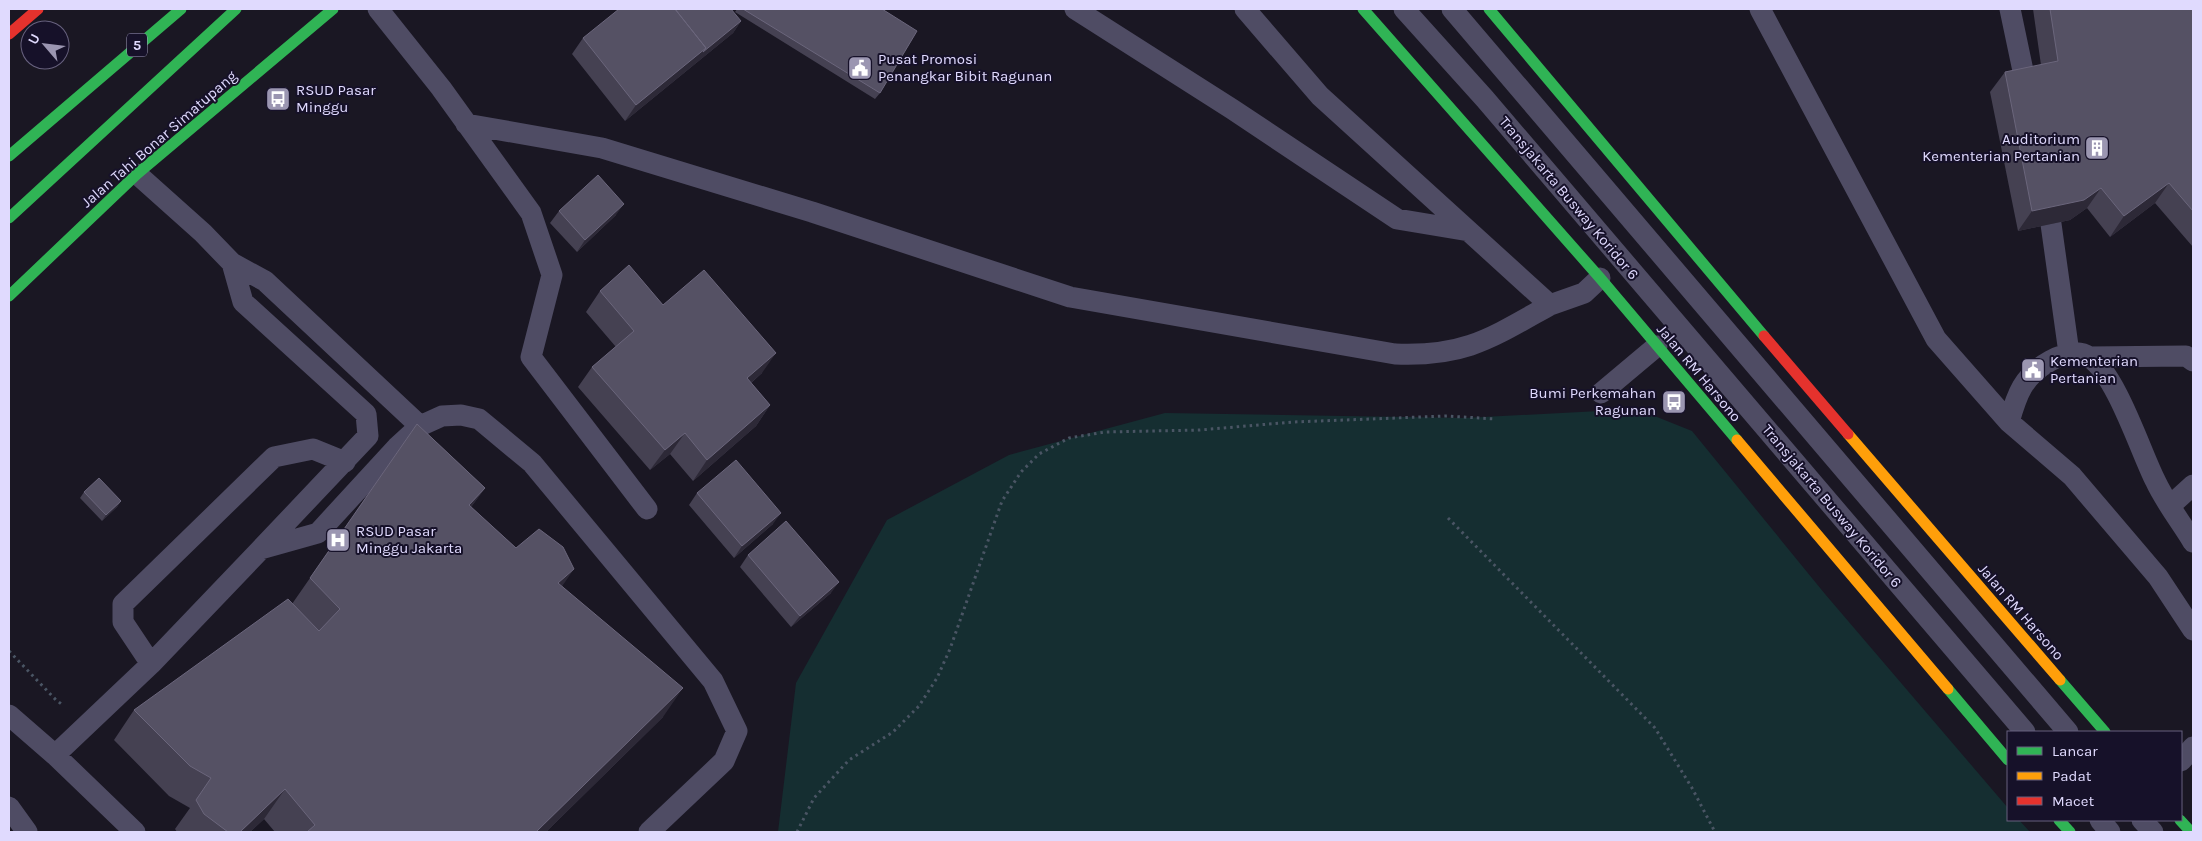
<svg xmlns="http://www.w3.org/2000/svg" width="2202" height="841" viewBox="0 0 2202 841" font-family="Karla,sans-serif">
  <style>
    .green { fill: #152e31 }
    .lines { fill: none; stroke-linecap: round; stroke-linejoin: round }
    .path { stroke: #4a5564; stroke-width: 3; stroke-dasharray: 2.5 4; stroke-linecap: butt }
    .lane { stroke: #4f4c64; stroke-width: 21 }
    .fast { stroke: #30b455; stroke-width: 11 }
    .slow { stroke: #ff9f0a; stroke-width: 11 }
    .jam { stroke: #e5322d; stroke-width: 11 }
    .wall { fill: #454152 }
    .shaded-wall { fill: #2d2937 }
    .building { fill: #555164; stroke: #6b667c }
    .labels { text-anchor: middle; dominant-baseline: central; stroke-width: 4; stroke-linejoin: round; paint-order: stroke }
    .shield { fill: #161129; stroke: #a39ebe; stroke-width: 1 }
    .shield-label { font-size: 14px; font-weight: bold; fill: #e0dafe }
    .poi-label { font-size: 15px; fill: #e0dafe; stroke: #161129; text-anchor: start }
    .street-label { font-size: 15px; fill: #e0dafe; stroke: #161129 }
  </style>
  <rect width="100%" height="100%" fill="#1a1723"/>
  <path class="green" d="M1637,409L1692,431L1825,594L2008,808V820H2019L2030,832H778L796,683L887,520L1009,455L1165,413L1464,418Z"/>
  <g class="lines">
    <path class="path" d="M1448,518L1655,728L1692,788L1715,832
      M9,651L56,700L64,706
      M797,832L814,798L849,760L893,732L919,706L937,678L950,649L1002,501L1021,472L1039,454L1069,438L1105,432L1200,430L1293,422L1447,416L1495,419"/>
    <path class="lane" d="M378,9L441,88L531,213L552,275L531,357L647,509
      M1075,9L1232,109L1397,219L1469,231
      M1245,9L1320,96L1550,305L1584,293L1600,278
      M1404,9L1485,99L2025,732
      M1452,9L2068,732
      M1760,9L1936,339L2009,422L2072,476L2158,577L2193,630
      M2010,9L2026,85
      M466,124L602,148L812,212L1070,297L1395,354C1465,357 1491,338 1550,305
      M137,174L203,233L232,263L265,281L420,426
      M2051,224L2069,353
      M232,263L243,302L366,414L368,436L261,549
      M2089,357L2186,356L2193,361
      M1601,393L1657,346
      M2009,422C2017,394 2023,376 2050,361C2061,355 2077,348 2089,357C2116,374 2140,450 2155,480C2165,502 2181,522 2193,542
      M2171,505L2193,485
      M151,664L123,622V604L274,457L313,449L345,462
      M9,715L55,755L135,832
      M55,755L151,664L261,549L318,533L397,447L420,426L442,416L461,415L479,419L532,463L713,681L737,731L724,761L649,832
      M2181,761L2193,747
      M9,807L27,832
      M2100,820L2110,832
      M2142,820L2153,832"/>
    <path class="fast" d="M1363,9L1600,278L1737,440
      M1489,9L1764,336
      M9,156L181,9
      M9,218L236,9
      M9,296L137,174L333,9
      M2060,680L2105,732
      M1948,689L2008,760
      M2059,820L2070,832
      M2180,820L2191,832"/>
    <path class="slow" d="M1848,434L2060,680
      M1737,440L1948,689"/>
    <path class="jam" d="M9,34L38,9
      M1764,336L1848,434"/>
  </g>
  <path class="wall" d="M737,9H882L880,93L875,99L735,12Z
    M2033,9H2193V247L2155,203L2110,237L2087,208L2070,220L2018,231L1990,92L2005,72L2041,65Z
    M741,21L733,33L625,121L572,54L583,38Z
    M559,211L616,215L577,252L550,223Z
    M600,291L663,305L762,373L751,383L770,405L756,426L693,481L670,454L650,470L578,387L592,367L616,347L586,312Z
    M417,424L485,488L471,507L516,548L562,586L663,717L546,832H275L264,819L250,832H177L175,829L190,808L169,796L114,740L134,710L292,604Z
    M84,492L121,501L117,507L102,521L80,498Z
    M697,493L773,524L734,558L689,505Z
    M748,555L831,593L791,627L740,567Z"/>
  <path class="shaded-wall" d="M741,21L733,33L625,121L636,105L706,48Z
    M2169,183L2155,203L2110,237L2124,216Z
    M2101,188L2087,208L2070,220L2018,231L2032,211Z
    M624,204L616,215L577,252L585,240Z
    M776,353L762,373L733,398L747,378Z
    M770,405L756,426L693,481L707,460Z
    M685,433L670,454L650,470L665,450Z
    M485,488L464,517L469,505Z
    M121,501L117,507L102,521L106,515Z
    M781,513L773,524L734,558L742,546Z
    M574,569L554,598L558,583Z
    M839,582L831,593L791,627L800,616Z
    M683,688L663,717L546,832H536Z
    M285,789L264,819L250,832H240Z"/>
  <path class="building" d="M619,9H675L706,48L636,105L583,38Z
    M675,9H731L741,21L703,52L706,48Z
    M743,9H882L917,31L880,93Z
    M2050,9H2193V211L2169,183L2124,216L2101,188L2084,200L2032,211L2005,72L2058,61Z
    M598,175L624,204L585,240L559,211Z
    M629,265L663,305L704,270L776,353L747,378L770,405L707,460L685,433L665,450L592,367L634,331L600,291Z
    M417,424L485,488L469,505L516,548L539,529L563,547L574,569L558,583L683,688L536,832H307L315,825L285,789L240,832H228L204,814L196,800L211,778L190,766L134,710L288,599L319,631L340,609L310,578Z
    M736,460L781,513L742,546L697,493Z
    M99,478L121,501L106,515L84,492Z
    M786,521L839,582L800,616L748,555Z"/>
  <defs>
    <symbol id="civic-square" viewBox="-11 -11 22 22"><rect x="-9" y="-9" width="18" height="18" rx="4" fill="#9b96b1" stroke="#161129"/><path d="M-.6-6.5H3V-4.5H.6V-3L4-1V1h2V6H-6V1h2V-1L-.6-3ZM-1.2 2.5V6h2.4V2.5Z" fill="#fff"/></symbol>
    <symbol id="bus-square" viewBox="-11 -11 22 22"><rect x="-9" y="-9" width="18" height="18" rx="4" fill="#9b96b1" stroke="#161129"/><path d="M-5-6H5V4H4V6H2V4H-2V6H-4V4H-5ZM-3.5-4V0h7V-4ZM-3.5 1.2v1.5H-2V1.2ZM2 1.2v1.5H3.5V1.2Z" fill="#fff"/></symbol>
    <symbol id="building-square" viewBox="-11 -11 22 22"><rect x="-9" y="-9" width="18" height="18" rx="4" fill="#9b96b1" stroke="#161129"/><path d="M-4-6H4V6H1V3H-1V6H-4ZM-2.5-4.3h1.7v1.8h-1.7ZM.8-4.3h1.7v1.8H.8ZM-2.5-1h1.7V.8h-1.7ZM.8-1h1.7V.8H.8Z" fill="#fff"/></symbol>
    <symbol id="hospital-square" viewBox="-11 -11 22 22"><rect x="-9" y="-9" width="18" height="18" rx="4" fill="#9b96b1" stroke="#161129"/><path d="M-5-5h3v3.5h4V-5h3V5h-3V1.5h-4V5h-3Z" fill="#fff"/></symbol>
  </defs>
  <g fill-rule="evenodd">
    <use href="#civic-square" x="846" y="54" width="28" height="28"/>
    <use href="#bus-square" x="264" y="85" width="28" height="28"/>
    <use href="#building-square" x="2083" y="134" width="28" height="28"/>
    <use href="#civic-square" x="2019" y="356" width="28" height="28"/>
    <use href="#bus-square" x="1660" y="388" width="28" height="28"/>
    <use href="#hospital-square" x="324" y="526" width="28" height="28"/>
  </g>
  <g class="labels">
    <rect class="shield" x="127" y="33.5" width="20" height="23" rx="4"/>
    <g class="shield-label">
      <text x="137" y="45">5</text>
    </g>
    <g class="poi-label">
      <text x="878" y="59">Pusat Promosi<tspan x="878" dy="17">Penangkar Bibit Ragunan</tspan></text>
      <text x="296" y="90">RSUD Pasar<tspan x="296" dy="17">Minggu</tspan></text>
      <text x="2080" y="139" text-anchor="end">Auditorium<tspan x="2080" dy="17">Kementerian Pertanian</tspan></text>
      <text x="2050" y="361">Kementerian<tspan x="2050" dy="17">Pertanian</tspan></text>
      <text x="1656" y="393" text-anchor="end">Bumi Perkemahan<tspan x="1656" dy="17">Ragunan</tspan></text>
      <text x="356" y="531">RSUD Pasar<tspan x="356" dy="17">Minggu Jakarta</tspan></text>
    </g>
    <g class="street-label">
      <text transform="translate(159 139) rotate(-41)">Jalan Tahi Bonar Simatupang</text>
      <text transform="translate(1569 198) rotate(50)">Transjakarta Busway Koridor 6</text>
      <text transform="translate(1699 373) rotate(50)">Jalan RM Harsono</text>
      <text transform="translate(1832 506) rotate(50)">Transjakarta Busway Koridor 6</text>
      <text transform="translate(2021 612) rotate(49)">Jalan RM Harsono</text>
    </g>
  </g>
  <rect width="2202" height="841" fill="none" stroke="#e0dafe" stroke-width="20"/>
  <rect x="2007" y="731" width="175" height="90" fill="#161129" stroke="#67617e"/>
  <rect x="2017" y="747" width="25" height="8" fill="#30b455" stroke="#67617e"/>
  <text x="2052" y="756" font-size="15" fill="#e0dafe">Lancar</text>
  <rect x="2017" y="772" width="25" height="8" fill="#ff9f0a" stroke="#67617e"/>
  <text x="2052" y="781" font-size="15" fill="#e0dafe">Padat</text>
  <rect x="2017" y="797" width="25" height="8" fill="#e5322d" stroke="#67617e"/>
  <text x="2052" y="806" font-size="15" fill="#e0dafe">Macet</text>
  <g transform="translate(45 45) rotate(298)"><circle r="24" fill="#161129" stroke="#67617e"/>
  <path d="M0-4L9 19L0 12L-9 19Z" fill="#9b96b1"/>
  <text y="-8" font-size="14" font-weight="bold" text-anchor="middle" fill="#e0dafe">U</text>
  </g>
</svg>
